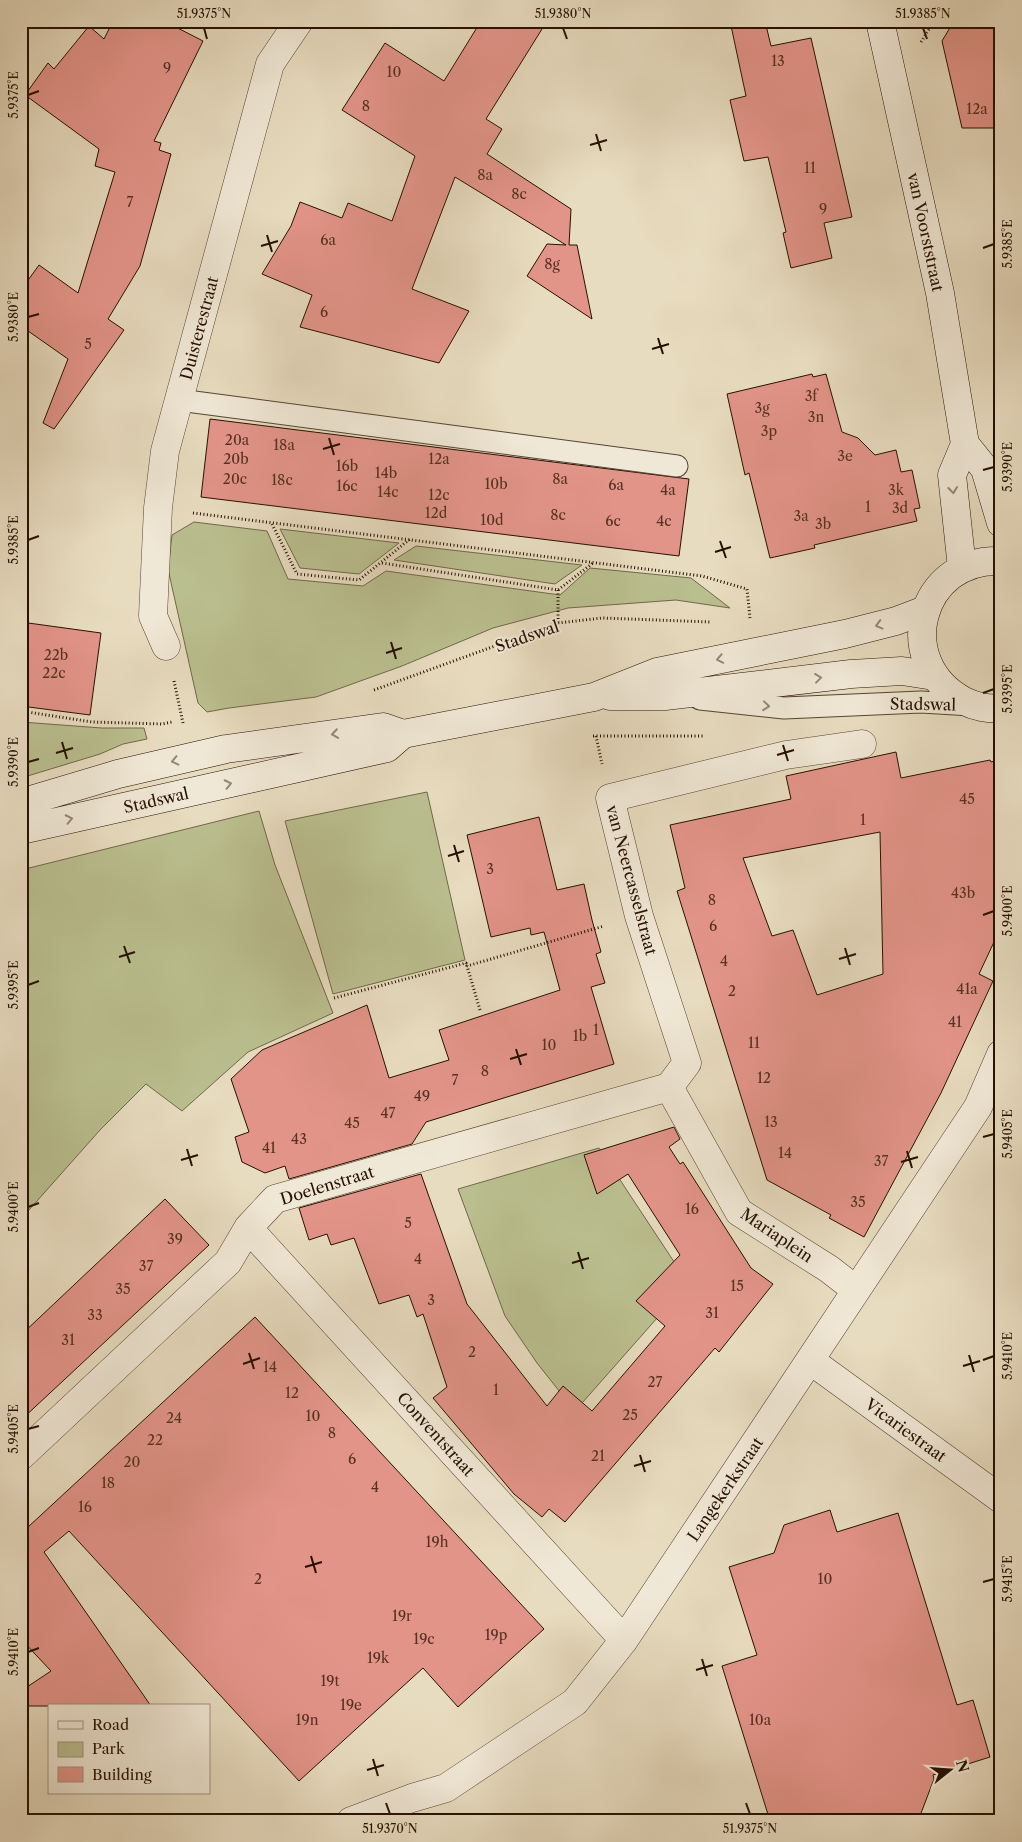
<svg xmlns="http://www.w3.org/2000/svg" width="1022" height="1842" viewBox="0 0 1022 1842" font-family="'Libre Caslon Text',serif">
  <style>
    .green { fill: #babf8f; stroke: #706848 }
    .building { fill: #e39489; stroke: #261000; fill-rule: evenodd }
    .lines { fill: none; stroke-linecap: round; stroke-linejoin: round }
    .lane-casing { stroke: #564330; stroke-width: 23 }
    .street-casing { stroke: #564330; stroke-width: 29 }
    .secondary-casing { stroke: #261000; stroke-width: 29 }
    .path { stroke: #261000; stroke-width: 3; stroke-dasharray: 1 2.5; stroke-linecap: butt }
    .lane { stroke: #f0e8d6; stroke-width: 21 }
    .street { stroke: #f0e8d6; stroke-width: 28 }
    .secondary { stroke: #f0e8d6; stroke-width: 28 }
    .oneway { stroke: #958776 }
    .ticks { fill: none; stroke: #261000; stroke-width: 2 }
    .labels { text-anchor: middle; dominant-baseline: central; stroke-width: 4; stroke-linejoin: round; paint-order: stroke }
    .number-label { font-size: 14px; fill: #553122 }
    .street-label { font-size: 16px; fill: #261000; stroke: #f0e8d6 }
    .neatline { fill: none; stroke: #261000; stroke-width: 2 }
    .ticks-label { font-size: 12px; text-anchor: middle; fill: #261000 }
  </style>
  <rect width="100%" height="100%" fill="#e8dcc0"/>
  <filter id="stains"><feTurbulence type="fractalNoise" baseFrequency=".004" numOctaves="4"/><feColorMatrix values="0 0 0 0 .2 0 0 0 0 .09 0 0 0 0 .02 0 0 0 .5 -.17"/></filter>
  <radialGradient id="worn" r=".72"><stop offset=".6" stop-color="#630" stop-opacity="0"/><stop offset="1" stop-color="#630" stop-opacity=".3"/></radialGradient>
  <path class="green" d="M194,522L267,531L288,579L363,586L386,571L560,595L590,568L691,578L730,608L676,600L568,608L493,628L402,666L316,697L229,708L207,712L198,703L168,569L172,535Z
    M280,529L399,543L359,574L300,568Z
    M416,546L582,565L555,584L394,560Z
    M21,722L102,728H144L147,739L123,744L100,754L21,778Z
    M427,792L465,960L333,994L285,821Z
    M259,811L275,865L333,1013L248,1052L182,1111L146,1084L100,1130L21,1219V870Z
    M599,1148L688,1283L575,1411L537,1363L505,1316L458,1189Z"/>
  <path class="building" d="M113,21H164L203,41L154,141L161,143L159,150L171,154L140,266L108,319L124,330L54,429L43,423L68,359L21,326V290L39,265L78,293L115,172L95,166L99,149L25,95L48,63L54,69L89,26L104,39Z
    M481,21H547L486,119L502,129L487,154L571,209L569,245H577L592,319L527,276L547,244L566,245L455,177L412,289L469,311L439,363L300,327L312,295L262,274L291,226L300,202L342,218L348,203L392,221L415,156L342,110L385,43L444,81Z
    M730,21H765L771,46L811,38L852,217L824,223L832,258L791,268L783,233L786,232L768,157L744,161L730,100L746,96Z
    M954,21H1001V128H962L942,41Z
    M812,374L813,377L826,374L842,432L858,438L875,455L896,450L901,472L912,470L920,508L914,509L917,521L814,545L815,548L770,558L749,473L745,475L727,394Z
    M210,419L689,479L679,556L201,497Z
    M21,622L101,633L90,715L21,706Z
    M896,752L901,778L990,760L991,762L994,761L1001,806V927L979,974L993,981L941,1093L864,1237L829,1218L831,1215L767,1180L677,891L685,888L670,825L791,799L786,776ZM880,832L883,974L817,995L793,930L772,936L743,858Z
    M539,817L557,890L584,884L592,920L601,952L596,954L605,983L591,987L614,1064L426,1122L412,1144L289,1179L285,1166L265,1173L242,1162L235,1137L249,1132L231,1079L262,1050L367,1005L389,1078L449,1060L439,1030L560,990L544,932L531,935L530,928L491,937L467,835Z
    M674,1127L680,1139L669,1147L680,1164L683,1162L751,1268L773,1284L719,1352L715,1348L565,1522L549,1509L542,1517L514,1494L433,1398L447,1387L423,1314L417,1317L409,1295L379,1304L354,1238L331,1245L327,1234L309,1240L299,1208L421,1174L467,1304L547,1406L563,1386L592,1411L665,1326L636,1301L680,1255L628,1174L597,1194L584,1155Z
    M165,1199L209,1245L21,1420V1335Z
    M255,1317L544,1629L458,1707L423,1668L299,1781L69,1531L44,1552L151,1706H21V1691L51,1671L21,1639V1520L27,1528Z
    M830,1510L837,1532L898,1513L957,1705L973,1700L990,1757L933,1775L934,1779L918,1821H770L722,1666L757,1655L729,1567L774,1553L784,1525Z"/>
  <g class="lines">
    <defs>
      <path id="lane" d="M179,400L677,466
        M700,699L784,708L921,702L972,705"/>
      <path id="street" d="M166,646L153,616L158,508L165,451L270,64L299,21
        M669,1087L687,1063L639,916L610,798L786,755L862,744
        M669,1087L739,1212L829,1269L856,1290
        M248,1228L624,1640
        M811,1361L1001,1499
        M21,1456L228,1262L248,1228L275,1199L669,1087
        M351,1821L412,1798L446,1788L575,1702L624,1640L978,1107L1001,1054"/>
      <path id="secondary" d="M880,21L940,293L965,444L985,469L1001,523
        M1001,561C920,557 891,662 964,701C974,706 989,710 1001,708
        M962,568L952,475L965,444
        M610,696H665L851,674L902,671L934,676
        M21,803L118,774L226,749L383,727L403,734L594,697L657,672L845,634L896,621L925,610
        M21,830L387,748L403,734"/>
    </defs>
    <use href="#lane" class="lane-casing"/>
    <use href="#street" class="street-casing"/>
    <use href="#secondary" class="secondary-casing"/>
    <path class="path" d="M921,42L934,21
      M193,513L702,576L747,589L750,618
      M272,524L297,574L359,580L410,539
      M382,563L558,590L593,563
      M558,590V623
      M174,681L183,723
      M374,690L558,623L602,618L711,622
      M21,711L92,722L162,724L172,722
      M593,736H704
      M596,736L602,764
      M334,998L466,963L467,966
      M480,1010L467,966L604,926"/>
    <use href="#lane" class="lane"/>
    <use href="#street" class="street"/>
    <use href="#secondary" class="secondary"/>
  </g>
  <defs><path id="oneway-chevron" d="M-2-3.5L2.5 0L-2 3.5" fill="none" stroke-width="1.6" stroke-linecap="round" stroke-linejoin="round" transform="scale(1.25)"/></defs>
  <g class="oneway">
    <use href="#oneway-chevron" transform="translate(953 490) rotate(84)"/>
    <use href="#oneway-chevron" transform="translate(879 625) rotate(165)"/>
    <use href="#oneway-chevron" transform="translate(720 659) rotate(169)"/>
    <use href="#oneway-chevron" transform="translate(818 678) rotate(-7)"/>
    <use href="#oneway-chevron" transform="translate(766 706) rotate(6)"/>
    <use href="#oneway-chevron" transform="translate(335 734) rotate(172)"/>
    <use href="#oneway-chevron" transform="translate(175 761) rotate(167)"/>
    <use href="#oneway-chevron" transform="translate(228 784) rotate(-12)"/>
    <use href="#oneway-chevron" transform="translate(69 819) rotate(-12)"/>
  </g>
  <path class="ticks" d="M204,28L207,39M563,28L567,39M923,28L927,39M28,95L39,91M596,134L601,151M590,145L607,140M267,235L272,252M261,246L278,241M983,248L994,244M28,317L39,314M658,338L663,354M652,349L669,344M329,438L334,455M323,449L340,444M983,470L994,467M28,540L39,536M720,541L726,558M715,552L731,547M391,642L396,659M386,653L402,648M983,693L994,689M62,742L67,759M783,745L788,761M56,753L73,748M777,755L794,750M28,762L39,759M454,845L459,862M448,856L464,851M983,915L994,911M124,946L130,963M845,948L850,965M119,957L135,952M839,959L856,954M28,985L39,981M516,1049L521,1065M510,1059L527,1054M983,1137L994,1134M187,1149L192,1166M907,1151L912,1168M181,1160L198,1155M901,1162L918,1157M28,1207L39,1203M578,1252L583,1269M572,1263L589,1258M249,1353L254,1369M969,1355L974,1372M983,1360L994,1356M243,1364L260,1358M963,1366L980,1361M28,1429L39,1426M640,1455L645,1472M634,1466L651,1461M311,1556L316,1573M305,1567L322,1562M983,1582L994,1579M28,1652L39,1648M702,1659L707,1676M696,1670L713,1665M373,1759L378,1776M367,1770L384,1765M386,1803L390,1814M746,1803L750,1814"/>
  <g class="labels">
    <g class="number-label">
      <text x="778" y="61">13</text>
      <text x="167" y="68">9</text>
      <text x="394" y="72">10</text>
      <text x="366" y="106">8</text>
      <text x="977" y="109">12a</text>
      <text x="810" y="168">11</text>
      <text x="485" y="175">8a</text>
      <text x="519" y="194">8c</text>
      <text x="130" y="202">7</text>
      <text x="823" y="209">9</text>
      <text x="328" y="240">6a</text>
      <text x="552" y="264">8g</text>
      <text x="324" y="312">6</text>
      <text x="88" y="344">5</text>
      <text x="811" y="396">3f</text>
      <text x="762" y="408">3g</text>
      <text x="816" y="417">3n</text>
      <text x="769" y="431">3p</text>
      <text x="237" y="440">20a</text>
      <text x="284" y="445">18a</text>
      <text x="845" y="456">3e</text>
      <text x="236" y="459">20b</text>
      <text x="439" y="459">12a</text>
      <text x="347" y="466">16b</text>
      <text x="386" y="473">14b</text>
      <text x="235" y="479">20c</text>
      <text x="560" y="479">8a</text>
      <text x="282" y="480">18c</text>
      <text x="496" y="484">10b</text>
      <text x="616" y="485">6a</text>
      <text x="347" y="486">16c</text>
      <text x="668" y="490">4a</text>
      <text x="896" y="490">3k</text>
      <text x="388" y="492">14c</text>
      <text x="439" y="495">12c</text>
      <text x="868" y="507">1</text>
      <text x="900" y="508">3d</text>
      <text x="436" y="513">12d</text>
      <text x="558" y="515">8c</text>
      <text x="801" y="516">3a</text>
      <text x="492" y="520">10d</text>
      <text x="613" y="521">6c</text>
      <text x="664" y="521">4c</text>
      <text x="823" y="524">3b</text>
      <text x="56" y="655">22b</text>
      <text x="54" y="673">22c</text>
      <text x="967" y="799">45</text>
      <text x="863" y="820">1</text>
      <text x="490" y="869">3</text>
      <text x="963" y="893">43b</text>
      <text x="712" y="900">8</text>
      <text x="713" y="926">6</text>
      <text x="724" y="961">4</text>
      <text x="967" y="989">41a</text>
      <text x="732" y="991">2</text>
      <text x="955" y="1022">41</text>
      <text x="596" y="1030">1</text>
      <text x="580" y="1036">1b</text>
      <text x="754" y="1043">11</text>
      <text x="549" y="1045">10</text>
      <text x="485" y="1071">8</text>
      <text x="764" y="1078">12</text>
      <text x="455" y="1080">7</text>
      <text x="422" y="1096">49</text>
      <text x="388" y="1113">47</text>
      <text x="771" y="1122">13</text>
      <text x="352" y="1123">45</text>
      <text x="299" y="1139">43</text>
      <text x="269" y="1148">41</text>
      <text x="785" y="1153">14</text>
      <text x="881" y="1161">37</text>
      <text x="858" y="1202">35</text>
      <text x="692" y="1209">16</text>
      <text x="408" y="1223">5</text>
      <text x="175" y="1239">39</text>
      <text x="418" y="1259">4</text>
      <text x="146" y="1266">37</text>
      <text x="737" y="1286">15</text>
      <text x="123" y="1289">35</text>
      <text x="431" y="1300">3</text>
      <text x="712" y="1313">31</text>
      <text x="95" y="1315">33</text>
      <text x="68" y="1340">31</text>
      <text x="472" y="1352">2</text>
      <text x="270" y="1367">14</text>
      <text x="655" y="1382">27</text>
      <text x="496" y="1390">1</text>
      <text x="292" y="1393">12</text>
      <text x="630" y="1415">25</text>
      <text x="313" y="1416">10</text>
      <text x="174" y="1418">24</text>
      <text x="332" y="1433">8</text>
      <text x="155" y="1440">22</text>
      <text x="598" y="1456">21</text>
      <text x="352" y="1459">6</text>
      <text x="132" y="1462">20</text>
      <text x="108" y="1483">18</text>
      <text x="375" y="1487">4</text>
      <text x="85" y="1507">16</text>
      <text x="437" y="1542">19h</text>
      <text x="258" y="1579">2</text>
      <text x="825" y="1579">10</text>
      <text x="402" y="1616">19r</text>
      <text x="496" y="1635">19p</text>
      <text x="424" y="1639">19c</text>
      <text x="378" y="1658">19k</text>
      <text x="330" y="1681">19t</text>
      <text x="351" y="1705">19e</text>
      <text x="307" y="1720">19n</text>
      <text x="760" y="1720">10a</text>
    </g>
    <g class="street-label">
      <text transform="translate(926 232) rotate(78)">van Voorststraat</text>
      <text transform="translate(199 328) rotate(-75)">Duisterestraat</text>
      <text transform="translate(527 636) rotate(-19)">Stadswal</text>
      <text transform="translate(923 704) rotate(1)">Stadswal</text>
      <text transform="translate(156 800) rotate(-13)">Stadswal</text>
      <text transform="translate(632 880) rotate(75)">van Neercasselstraat</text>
      <text transform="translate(327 1185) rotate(-17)">Doelenstraat</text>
      <text transform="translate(777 1235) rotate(34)">Mariaplein</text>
      <text transform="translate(906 1430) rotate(36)">Vicariestraat</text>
      <text transform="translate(436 1434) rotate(48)">Conventstraat</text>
      <text transform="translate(725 1489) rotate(-56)">Langekerkstraat</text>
    </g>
  </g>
  <rect width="1022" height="1842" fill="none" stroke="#e8dcc0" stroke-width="55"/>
  <rect x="48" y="1704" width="162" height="90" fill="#f0e8d6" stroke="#9f9280"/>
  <rect x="58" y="1721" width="25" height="8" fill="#f0e8d6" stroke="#9f9280"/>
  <text x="92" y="1730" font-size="15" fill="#261000">Road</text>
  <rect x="58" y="1742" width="25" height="15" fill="#babf8f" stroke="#9f9280"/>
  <text x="92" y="1754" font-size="15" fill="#261000">Park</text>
  <rect x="58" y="1767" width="25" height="15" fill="#e39489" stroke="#9f9280"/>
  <text x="92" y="1780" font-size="15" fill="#261000">Building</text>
  <g transform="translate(950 1770) rotate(73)" stroke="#f0e8d6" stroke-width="4" paint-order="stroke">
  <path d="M0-4L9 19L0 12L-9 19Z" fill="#261000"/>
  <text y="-8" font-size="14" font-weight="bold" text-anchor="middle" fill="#261000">N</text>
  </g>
  <rect x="28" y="28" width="966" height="1786" class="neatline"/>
  <g class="ticks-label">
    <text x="204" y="18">51.9375°N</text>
    <text x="563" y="18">51.9380°N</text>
    <text x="923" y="18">51.9385°N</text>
    <text transform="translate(14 95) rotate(-90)" y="4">5.9375°E</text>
    <text transform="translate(1008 244) rotate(-90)" y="4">5.9385°E</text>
    <text transform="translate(14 317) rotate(-90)" y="4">5.9380°E</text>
    <text transform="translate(1008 467) rotate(-90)" y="4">5.9390°E</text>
    <text transform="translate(14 540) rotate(-90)" y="4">5.9385°E</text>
    <text transform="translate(1008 689) rotate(-90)" y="4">5.9395°E</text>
    <text transform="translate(14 762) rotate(-90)" y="4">5.9390°E</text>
    <text transform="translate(1008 911) rotate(-90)" y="4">5.9400°E</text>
    <text transform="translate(14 985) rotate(-90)" y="4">5.9395°E</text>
    <text transform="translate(1008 1134) rotate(-90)" y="4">5.9405°E</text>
    <text transform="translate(14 1207) rotate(-90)" y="4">5.9400°E</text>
    <text transform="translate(1008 1356) rotate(-90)" y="4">5.9410°E</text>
    <text transform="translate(14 1429) rotate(-90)" y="4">5.9405°E</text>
    <text transform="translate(1008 1579) rotate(-90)" y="4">5.9415°E</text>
    <text transform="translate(14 1652) rotate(-90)" y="4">5.9410°E</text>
    <text x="390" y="1833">51.9370°N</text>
    <text x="750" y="1833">51.9375°N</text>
  </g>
  <rect width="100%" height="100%" filter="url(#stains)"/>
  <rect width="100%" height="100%" fill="url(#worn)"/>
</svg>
